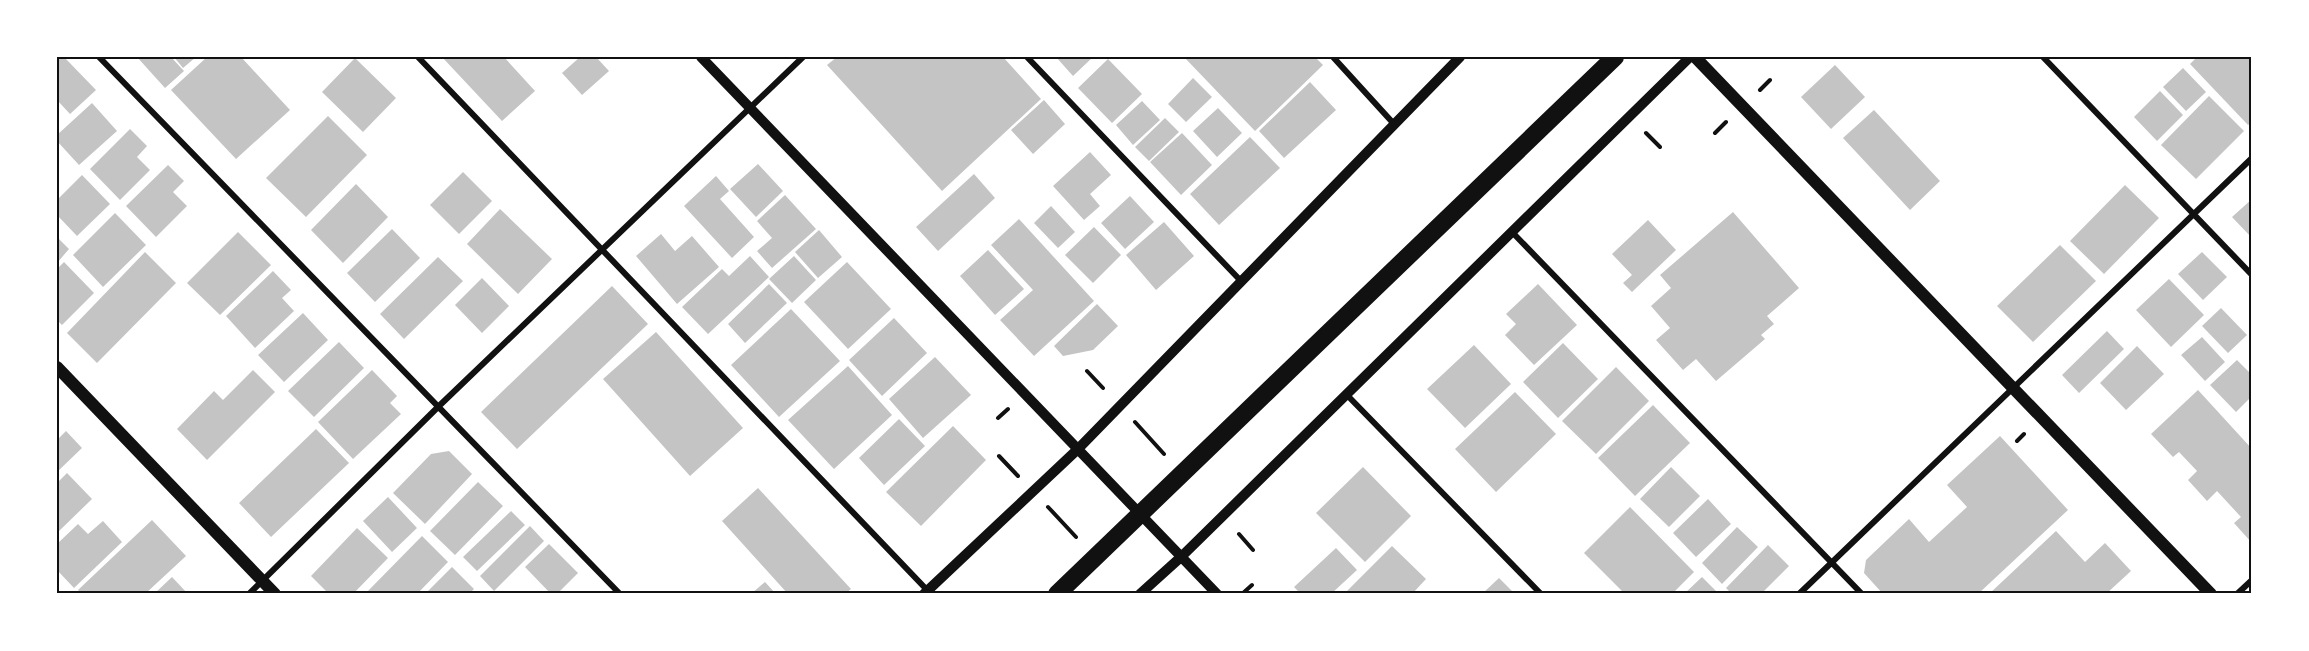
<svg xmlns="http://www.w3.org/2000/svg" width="2309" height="651" viewBox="0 0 2309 651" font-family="'Public Sans',sans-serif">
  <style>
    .building { fill: #c4c4c4 }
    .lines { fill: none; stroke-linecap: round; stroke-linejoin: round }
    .path { stroke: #111; stroke-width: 4 }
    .minor { stroke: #111; stroke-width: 6 }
    .tertiary { stroke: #111; stroke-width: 10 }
    .secondary { stroke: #111; stroke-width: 12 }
    .motorway { stroke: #111; stroke-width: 18 }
    .neatline { fill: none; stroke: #111; stroke-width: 2 }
  </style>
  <rect width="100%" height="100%" fill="#fff"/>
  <path class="building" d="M62,57H64L96,90L70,114L57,100V61Z
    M137,57H171L184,71L165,88Z
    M174,57H196L183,68Z
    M207,57H241L290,110L236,159L171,90Z
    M442,57H504L535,91L502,121Z
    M580,57H596L609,71L582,95L562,73Z
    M837,57H1003L1041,99L942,191L827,65Z
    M1056,57H1093L1073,76Z
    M1184,57H1315L1323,65L1255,131Z
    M2197,57H2252V122L2248,125L2190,64Z
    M355,58L396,98L363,132L322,92Z
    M1108,59L1142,94L1112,123L1078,88Z
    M1835,65L1865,97L1831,129L1801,97Z
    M2183,68L2206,92L2186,111L2163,87Z
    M1193,78L1212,97L1186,122L1168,104Z
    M1310,82L1336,110L1284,158L1259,131Z
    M2160,91L2183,115L2157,141L2134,117Z
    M2209,96L2244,131L2196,179L2161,145Z
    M1044,100L1065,124L1033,154L1011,130Z
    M1142,101L1160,120L1133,145L1116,125Z
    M92,103L117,131L79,165L57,141V135Z
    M1218,108L1242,133L1217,157L1193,131Z
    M1874,110L1940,181L1910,210L1843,138Z
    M328,116L367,155L306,217L266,178Z
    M1165,118L1179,132L1149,161L1135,147Z
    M130,129L147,146L137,157L150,170L120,200L90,169Z
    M1182,133L1212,165L1181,195L1150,162Z
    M1250,137L1280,168L1219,225L1190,194Z
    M1090,152L1111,175L1090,194L1100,206L1084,220L1053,186Z
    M758,164L783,191L756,217L730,189Z
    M168,165L184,181L173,192L187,206L156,237L126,206Z
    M463,172L492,201L459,234L430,205Z
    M974,174L995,198L938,251L916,227Z
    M82,175L110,204L77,236L57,215V200Z
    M716,176L729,191L720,199L754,237L732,258L684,206Z
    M356,184L388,217L343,263L311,230Z
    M2125,185L2159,218L2104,274L2070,241Z
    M785,195L816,229L772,268L757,251L772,238L757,221Z
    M1130,196L1154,222L1125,249L1101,223Z
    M2252,199V238L2232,217Z
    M1051,206L1075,232L1058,248L1034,223Z
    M500,209L552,259L518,294L467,244Z
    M1733,212L1799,288L1767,316L1774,324L1761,335L1765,339L1716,381L1696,359L1683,370L1656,340L1670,328L1651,306L1671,288L1660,275Z
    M115,213L146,245L103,287L73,255Z
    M1019,219L1094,301L1034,356L1000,320L1033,290L991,245Z
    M1648,220L1676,250L1632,292L1623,283L1632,275L1612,254Z
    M1164,222L1194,256L1156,290L1126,255Z
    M1094,227L1121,255L1093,283L1065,255Z
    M392,229L420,258L375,302L347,273Z
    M819,230L842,257L818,278L795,252Z
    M238,232L271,265L220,315L187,283Z
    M661,234L675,251L692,236L719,267L677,304L636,256Z
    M57,237L69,249L57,263Z
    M2060,245L2096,281L2033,342L1997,306Z
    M988,250L1024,289L995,315L960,276Z
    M145,252L176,283L97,363L67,333Z
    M2202,252L2227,277L2203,300L2178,274Z
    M750,256L769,277L708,334L682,307L722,269L729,276Z
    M794,256L816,280L792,303L769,279Z
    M438,257L463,281L404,339L380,314Z
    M64,262L94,293L62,325L57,320V269Z
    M847,262L891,309L848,349L804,302Z
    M273,271L291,290L282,298L294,311L255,348L226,316Z
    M482,278L509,306L482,333L455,305Z
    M2169,279L2204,315L2171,347L2136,310Z
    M769,284L787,303L745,343L728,324Z
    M1538,284L1577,325L1534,365L1505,335L1516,324L1506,314Z
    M612,286L648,324L517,449L481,412Z
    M1097,304L1118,326L1093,350L1063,356L1054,346Z
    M2221,308L2247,335L2228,353L2202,326Z
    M791,309L840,361L779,417L731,365Z
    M303,313L328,340L284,382L258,355Z
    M894,318L927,353L882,396L849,360Z
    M2107,331L2124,349L2079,393L2062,375Z
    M656,332L743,428L690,476L603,379Z
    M2202,337L2225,362L2205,381L2181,355Z
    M339,342L364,368L314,417L288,391Z
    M1563,343L1598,379L1558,418L1523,382Z
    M1474,345L1511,384L1465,428L1427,389Z
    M2137,346L2164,374L2126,410L2100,383Z
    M935,357L971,395L923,438L889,399Z
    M2237,360L2252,375V396L2236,412L2210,385Z
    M848,366L892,415L834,469L788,420Z
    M1616,367L1649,401L1596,454L1562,421Z
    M253,370L275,392L207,460L177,429L214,391L223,400Z
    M372,370L397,396L390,403L401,414L353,459L318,422Z
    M2198,390L2252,449V543L2234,523L2241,517L2217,491L2207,501L2188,480L2197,471L2179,452L2173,457L2151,434Z
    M1515,392L1556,434L1496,492L1455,449Z
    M1653,405L1690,443L1635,496L1598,458Z
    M899,419L925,446L884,485L859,458Z
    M953,426L986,460L921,526L886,492Z
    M316,429L349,463L271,537L239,503Z
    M66,431L82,448L57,472V440Z
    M2000,436L2068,510L1978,594H1883L1864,573L1866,560L1909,519L1929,542L1967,507L1947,485Z
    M449,451L472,474L425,524L393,493L431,454Z
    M1363,467L1411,516L1365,562L1316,513Z
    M1671,467L1700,496L1669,527L1640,499Z
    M67,473L92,499L57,533V483Z
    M478,482L503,506L455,555L430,531Z
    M758,488L851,589L845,594H788L722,521Z
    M388,497L417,528L392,552L363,521Z
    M1708,499L1731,524L1696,557L1673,533Z
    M1630,507L1694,572L1672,594H1625L1584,553Z
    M511,511L525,525L477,571L463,557Z
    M152,520L186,556L145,594H81L78,590Z
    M103,521L122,542L74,588L57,570V544L78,524L88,534Z
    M530,526L544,541L494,591L480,576Z
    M1737,527L1758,547L1722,584L1702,563Z
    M357,528L388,558L353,594H329L311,576Z
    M2056,531L2085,562L2105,543L2131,571L2106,594H1989Z
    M422,536L448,562L417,594H365Z
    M549,544L578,573L557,594H551L525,567Z
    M1768,545L1789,566L1761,594H1732L1726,588Z
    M1392,546L1426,579L1412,594H1344Z
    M1336,548L1357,570L1331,594H1301L1294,587Z
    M452,567L474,589L469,594H425Z
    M172,577L188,594H154Z
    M1702,577L1719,594H1684Z
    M1499,578L1515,594H1482Z
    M765,582L776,594H751Z"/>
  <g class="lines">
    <path class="path" d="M1760,90L1770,80
      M1646,133L1660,147
      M1715,133L1726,122
      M1087,371L1103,388
      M998,418L1008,409
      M1135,422L1164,454
      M2017,441L2024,434
      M999,456L1018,476
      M1048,507L1076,537
      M1239,534L1253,550
      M1242,594L1252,585"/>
    <path class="minor" d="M99,57L620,594
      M418,57L928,591
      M1027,57L1240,280
      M1333,57L1394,124
      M2043,57L2252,275
      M1512,232L1862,594
      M1346,394L1541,594
      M249,594L439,406L803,57
      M1799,594L2252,158
      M2237,594L2252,580"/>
    <path class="tertiary" d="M701,57L1217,594
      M924,594L1078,449L1460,57
      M1140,594L1181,557L1690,57"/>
    <path class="secondary" d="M1695,57L2211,594
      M57,367L275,594"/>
    <path class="motorway" d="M1057,594L1615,57"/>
  </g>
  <rect width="2309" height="651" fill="none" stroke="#ffffff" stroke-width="117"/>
  <rect x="58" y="58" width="2192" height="534" class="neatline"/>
</svg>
